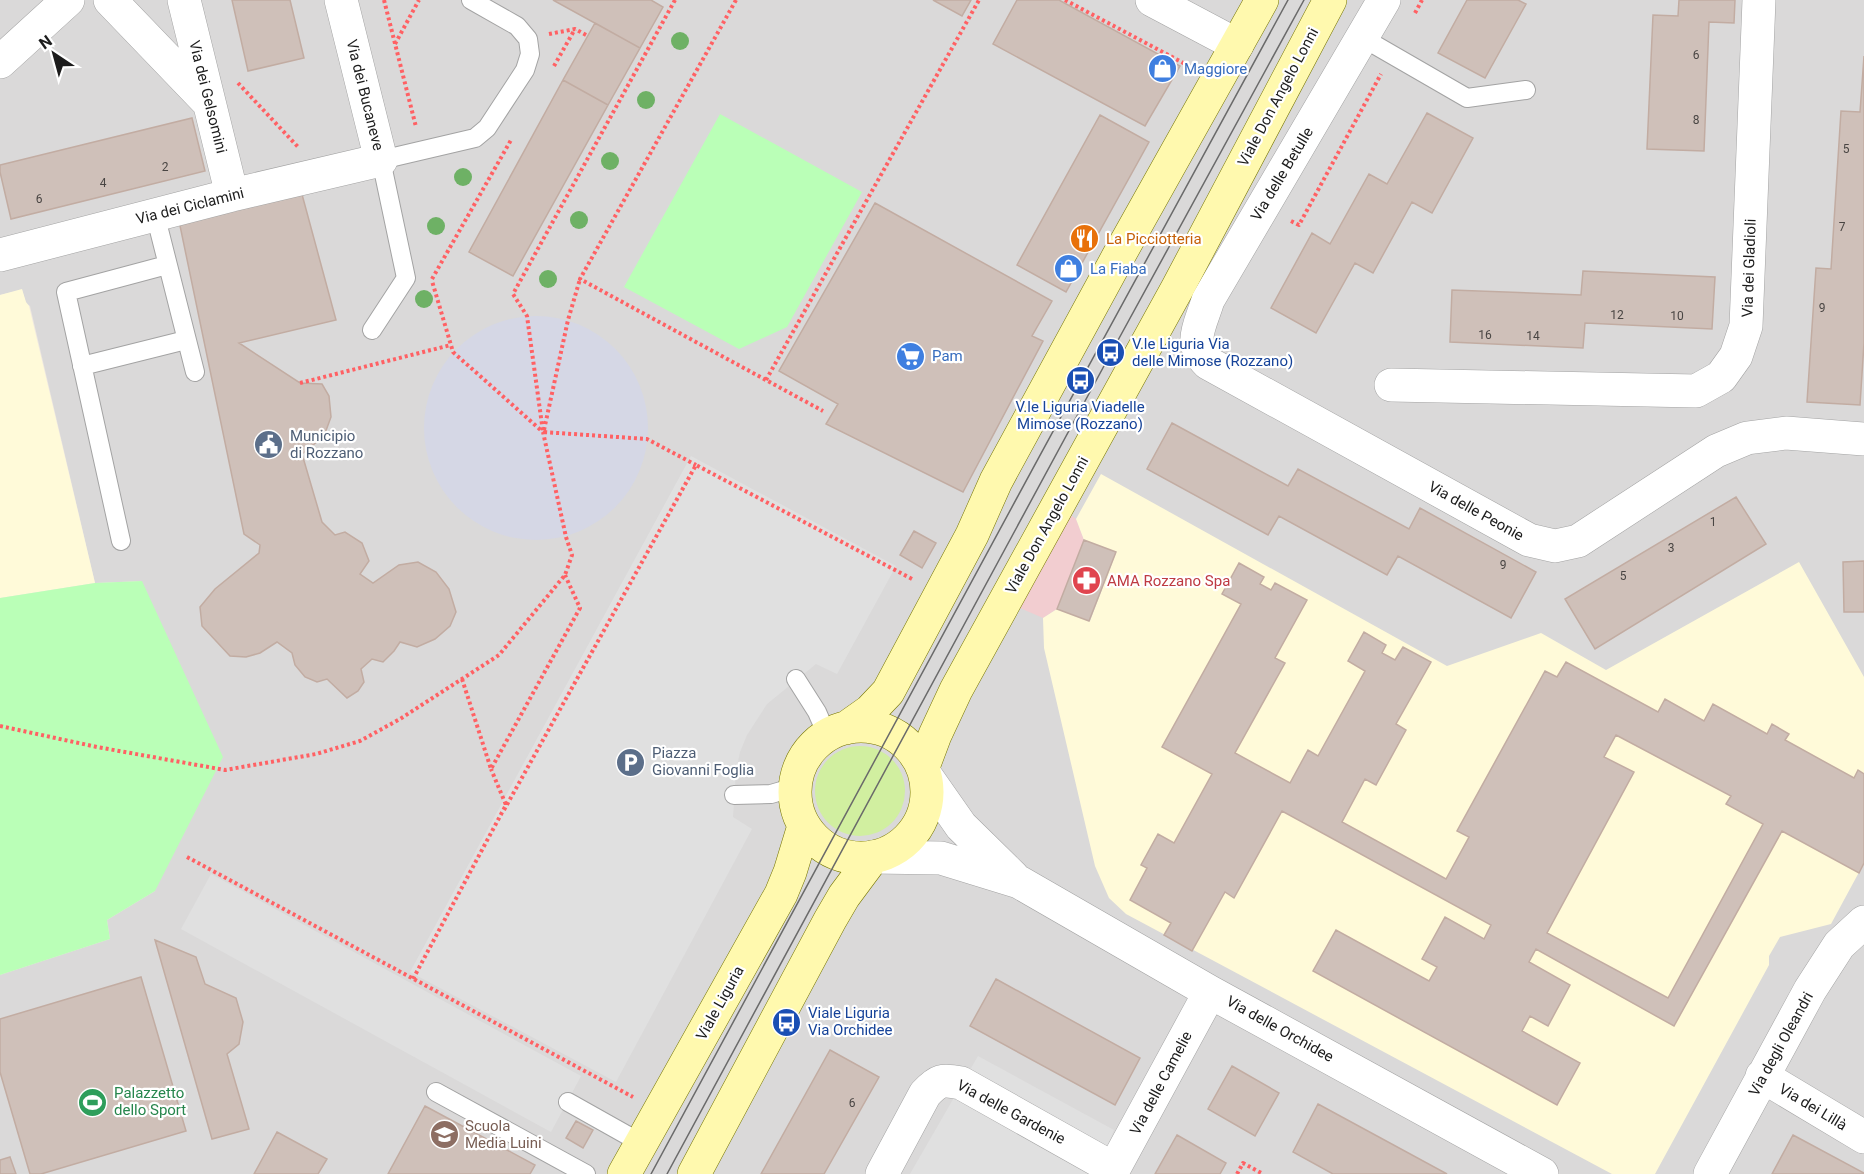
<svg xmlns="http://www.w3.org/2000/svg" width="1864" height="1174" viewBox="0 0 1864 1174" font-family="Roboto,sans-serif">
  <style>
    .residential { fill: #dad9d9 }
    .commercial { fill: #f2cdd0 }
    .education { fill: #fffad9 }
    .grass { fill: #d1efa0 }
    .park { fill: #baffb7 }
    .parking { fill: #e0e0e0 }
    .plaza { fill: #d5d7e5 }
    .building { fill: #cfc0b9; stroke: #c2aca2; stroke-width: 1.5; fill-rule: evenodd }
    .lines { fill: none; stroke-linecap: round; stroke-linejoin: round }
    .service-casing { stroke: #a3a3a3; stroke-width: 20 }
    .minor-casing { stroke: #a3a3a3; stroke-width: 34 }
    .secondary-casing { stroke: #767500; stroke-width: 34 }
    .path { stroke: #ff6164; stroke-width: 4; stroke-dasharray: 3 3; stroke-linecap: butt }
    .service { stroke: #fff; stroke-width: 18 }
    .minor { stroke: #fff; stroke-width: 33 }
    .secondary { stroke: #fff9ae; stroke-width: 33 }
    .tram { stroke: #6a6a6a; stroke-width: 1.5 }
    .tree { fill: #6eb165 }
    .labels { text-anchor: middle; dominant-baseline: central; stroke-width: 4.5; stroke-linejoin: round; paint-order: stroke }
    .number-label { font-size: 12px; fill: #494543 }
    .shop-label { font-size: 15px; fill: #366cbe; stroke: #fff; text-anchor: start }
    .street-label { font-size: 15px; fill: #1c1c1c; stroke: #fff }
    .food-label { font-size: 15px; fill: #c56008; stroke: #fff; text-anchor: start }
    .transit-label { font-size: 15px; fill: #164399; stroke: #fff; text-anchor: start }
    .service-label { font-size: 15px; fill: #4e5e75; stroke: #fff; text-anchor: start }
    .health-label { font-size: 15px; fill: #be3a42; stroke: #fff; text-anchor: start }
    .leisure-label { font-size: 15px; fill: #27864d; stroke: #fff; text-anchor: start }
    .education-label { font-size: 15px; fill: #785e54; stroke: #fff; text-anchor: start }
  </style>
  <rect width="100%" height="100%" fill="#efe8e1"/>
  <path class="residential" d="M0,0H1864V1174H0V975L110,939L107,920L155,891L142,581L95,583L30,306L26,303L22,290L0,295Z"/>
  <path class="commercial" d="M1063,509L1076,519L1084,540L1116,552L1089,621L1057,609L1043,618L1011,604Z"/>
  <path class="education" d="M22,289L26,302L29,306L95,583L0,598V295Z
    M1101,474L1447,666L1541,633L1606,670L1799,562L1864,677V863L1831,924L1780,937L1769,956V965L1655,1174H1612L1126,914L1109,898L1095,866L1044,648L1043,618L1057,609L1090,621L1116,553L1084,540L1076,519Z"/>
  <path class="grass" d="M815 791a45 45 0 1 1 90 0a45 45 0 1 1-90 0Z"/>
  <path class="park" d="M720,114L862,192L787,327L739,349L624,287Z
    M142,581L223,757L155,891L107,920L110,939L0,975V598L95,583Z"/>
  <path class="parking" d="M691,456L896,566L837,674L816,664L767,704L747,735L740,752L736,771L733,817L752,829L616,1082L410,972Z
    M211,874L581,1076L551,1132L181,929Z
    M978,1056L1114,1130L1096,1174H910Z"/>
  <path class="plaza" d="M424 428a112 112 0 1 1 224 0a112 112 0 1 1-224 0Z"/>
  <path class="building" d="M232,0H290L304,58L248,71Z
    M553,0H651L663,7L640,48Z
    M933,0H971L962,16Z
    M1017,0H1059L1180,66L1145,126L993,44Z
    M1467,0H1518L1526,4L1485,78L1438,53Z
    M1679,0H1735L1734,23L1709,22L1704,151L1647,149L1653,15L1678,16Z
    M595,23L640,48L608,105L563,80Z
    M1864,56V343L1860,405L1807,402L1816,268L1831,269L1841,111L1860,112Z
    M563,80L608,105L513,276L469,252Z
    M1427,113L1473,138L1432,213L1412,202L1373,273L1355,263L1316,333L1271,308L1312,233L1330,244L1369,174L1387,184Z
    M1100,115L1149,142L1066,292L1017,265Z
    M192,118L205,171L11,219L0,172V165Z
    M300,187L336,320L239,343L300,383L322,384L329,396L331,417L324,436L302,454L322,522L335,535L345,532L362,543L369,561L360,574L373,583L399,565L418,562L436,572L449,589L456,612L450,626L435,639L417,647L400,642L394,651L383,662L372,659L361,669L364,682L358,691L347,698L327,679L317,682L305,677L295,665L292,653L277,642L260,653L246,657L230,656L202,626L200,607L215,589L259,553L260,545L244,534L178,216Z
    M875,203L1052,301L1032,336L1043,341L963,492L826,424L838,404L779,371Z
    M1583,271L1715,277L1712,329L1585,323L1583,348L1450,342L1452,290L1581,295Z
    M1172,423L1288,486L1298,469L1409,529L1420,508L1536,572L1511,618L1398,556L1387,575L1279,516L1268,535L1147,469Z
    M1736,497L1766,544L1595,649L1565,599Z
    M914,531L936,543L922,568L900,555Z
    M1084,540L1116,552L1089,621L1057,609Z
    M1864,561V612H1844L1843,562Z
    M1239,563L1264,577L1260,584L1271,590L1275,583L1307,600L1275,658L1285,663L1235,753L1290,783L1308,750L1318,756L1365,671L1348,661L1364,632L1386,645L1382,653L1395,660L1403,647L1431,662L1396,724L1406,730L1376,785L1365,779L1342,822L1446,879L1469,837L1457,831L1545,671L1557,677L1566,662L1658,712L1665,699L1704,721L1713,704L1767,734L1772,724L1789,734L1785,740L1854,778L1858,770L1864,774V863L1859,873L1782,831L1674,1026L1536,949L1529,962L1570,985L1548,1026L1530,1016L1522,1031L1580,1063L1557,1105L1313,971L1336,930L1429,981L1437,967L1422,959L1445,917L1484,939L1491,925L1282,811L1234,898L1225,892L1192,951L1164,935L1171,923L1130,900L1147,868L1141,865L1158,834L1174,843L1212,774L1162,747L1241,604L1222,594ZM1616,735L1731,796L1726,804L1763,824L1668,998L1547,933L1634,772L1604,757Z
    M155,940L196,957L205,984L236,998L243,1022L239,1044L227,1054L249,1129L212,1139Z
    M141,977L186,1131L41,1174H30L0,1072V1019Z
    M996,979L1140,1058L1115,1105L970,1026Z
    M830,1050L879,1077L824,1174H761Z
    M1232,1066L1279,1093L1255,1136L1208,1109Z
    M1318,1104L1447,1174H1333L1293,1152Z
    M425,1106L535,1165L530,1174H388Z
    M576,1121L593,1130L583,1148L566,1138Z
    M277,1132L327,1159L318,1174H254Z
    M1177,1135L1226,1163L1220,1174H1155Z
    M1793,1135L1864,1173V1174H1772Z
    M10,1157L16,1174H0V1160Z"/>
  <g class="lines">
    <defs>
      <path id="service" d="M1363,38L1467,98L1526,90
        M155,214L195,372
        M372,330L406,278L381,160L475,138L487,128L525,70L530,54L528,39L517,26L471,0
        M82,366L186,340
        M121,541L66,292L167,265
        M796,679L817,712L827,735
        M734,795L771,794L795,787
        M436,1092L586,1174
        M568,1102L641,1143"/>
      <path id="minor" d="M110,0L208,102
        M184,0L232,195
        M1152,0L1237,45
        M1384,0L1208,300C1201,324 1187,343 1208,363L1529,540L1555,546L1578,541L1716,451L1747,438L1786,433L1864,439
        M0,62L68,0
        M0,255L232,195L381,160L341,0
        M1391,385L1696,391L1721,377L1736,356L1746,326L1759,0
        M926,776L961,826L1013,877
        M873,857L941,858L1019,882L1210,992L1542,1174
        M1762,1076L1864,1137
        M882,1174L925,1094C938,1080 942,1079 961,1083L1114,1169
        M1111,1174L1210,992
        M1710,1174L1810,990L1839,945L1864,922"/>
      <path id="secondary" d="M795 792a66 66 0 1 1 132 0a66 66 0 1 1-132 0Z
        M846,728L870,711L888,692L972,535L996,481L1118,257L1262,0
        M923,767L935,735L956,690L1177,289L1330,0
        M624,1174L781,894L790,872L804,826
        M694,1174L830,920L844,896L873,857"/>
    </defs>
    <use href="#service" class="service-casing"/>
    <use href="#minor" class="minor-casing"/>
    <use href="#secondary" class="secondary-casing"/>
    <path class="path" d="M384,0L416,127
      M675,0L513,294L527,316L543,432L647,439L696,465
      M736,0L580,279L823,411
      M1065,0L1189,66
      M1415,13L1422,0
      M549,34L575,29L588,36
      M395,44L419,0
      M554,66L575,29
      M238,83L299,148
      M1291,221L1299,225L1381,74
      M432,279L511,140
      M766,380L979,0
      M300,383L451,345
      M544,430L568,320L580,279
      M462,679L491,769L580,608L565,575
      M0,726L97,747L225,770L316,754L360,741L400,719L499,655L565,575L572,555L566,537L543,432L453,352L432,281
      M504,810L696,465L914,580
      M187,857L633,1097
      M413,979L506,805L491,769
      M1237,1174L1243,1163L1263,1174"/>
    <use href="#service" class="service"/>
    <use href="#minor" class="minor"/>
    <use href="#secondary" class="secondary"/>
    <path class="tram" d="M651,1174C865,783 1073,390 1288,0
      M667,1174L1111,353L1304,0"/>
  </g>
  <g class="tree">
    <circle cx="680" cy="41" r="9"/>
    <circle cx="646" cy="100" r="9"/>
    <circle cx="610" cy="161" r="9"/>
    <circle cx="463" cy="177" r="9"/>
    <circle cx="579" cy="220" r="9"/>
    <circle cx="436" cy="226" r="9"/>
    <circle cx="548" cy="279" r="9"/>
    <circle cx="424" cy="299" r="9"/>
  </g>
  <defs>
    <symbol id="shop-disc" viewBox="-11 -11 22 22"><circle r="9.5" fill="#3f7fe0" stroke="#fff"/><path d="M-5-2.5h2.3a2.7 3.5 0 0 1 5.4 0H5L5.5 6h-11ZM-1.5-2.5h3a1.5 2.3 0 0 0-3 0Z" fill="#fff"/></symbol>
    <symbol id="restaurant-disc" viewBox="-11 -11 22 22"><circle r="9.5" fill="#e8710a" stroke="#fff"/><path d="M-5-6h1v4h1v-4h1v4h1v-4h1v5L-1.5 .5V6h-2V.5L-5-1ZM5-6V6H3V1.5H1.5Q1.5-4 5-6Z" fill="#fff"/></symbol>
    <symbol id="bus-disc" viewBox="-11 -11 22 22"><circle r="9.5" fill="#1a4fb4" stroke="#fff"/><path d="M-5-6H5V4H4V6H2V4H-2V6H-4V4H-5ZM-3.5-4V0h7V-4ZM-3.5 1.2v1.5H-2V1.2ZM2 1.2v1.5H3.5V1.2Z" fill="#fff"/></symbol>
    <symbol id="supermarket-disc" viewBox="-11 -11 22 22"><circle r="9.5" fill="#3f7fe0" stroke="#fff"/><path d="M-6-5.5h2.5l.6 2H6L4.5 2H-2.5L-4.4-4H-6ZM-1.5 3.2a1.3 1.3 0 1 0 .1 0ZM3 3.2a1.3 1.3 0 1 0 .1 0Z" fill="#fff"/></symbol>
    <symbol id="civic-disc" viewBox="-11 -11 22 22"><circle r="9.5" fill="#5c6f8a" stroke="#fff"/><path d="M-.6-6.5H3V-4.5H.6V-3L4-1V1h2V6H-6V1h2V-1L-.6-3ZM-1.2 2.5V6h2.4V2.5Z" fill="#fff"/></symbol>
    <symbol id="pharmacy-disc" viewBox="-11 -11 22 22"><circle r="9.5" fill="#e0444e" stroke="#fff"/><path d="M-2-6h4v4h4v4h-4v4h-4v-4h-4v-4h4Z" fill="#fff"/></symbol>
    <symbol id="parking-disc" viewBox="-11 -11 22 22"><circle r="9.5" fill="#5c6f8a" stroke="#fff"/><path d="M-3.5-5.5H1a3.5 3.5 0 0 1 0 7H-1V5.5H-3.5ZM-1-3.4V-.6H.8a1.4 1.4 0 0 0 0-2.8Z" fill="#fff"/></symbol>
    <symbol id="stadium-disc" viewBox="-11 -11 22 22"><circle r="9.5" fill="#2e9e5b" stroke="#fff"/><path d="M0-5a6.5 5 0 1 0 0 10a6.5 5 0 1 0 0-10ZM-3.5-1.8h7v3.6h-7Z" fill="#fff"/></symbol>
    <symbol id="school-disc" viewBox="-11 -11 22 22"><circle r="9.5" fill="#8d6e63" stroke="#fff"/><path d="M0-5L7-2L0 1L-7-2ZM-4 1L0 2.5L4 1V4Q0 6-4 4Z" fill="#fff"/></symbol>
  </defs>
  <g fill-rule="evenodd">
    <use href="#shop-disc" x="1146" y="52" width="33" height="33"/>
    <use href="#restaurant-disc" x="1068" y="222" width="33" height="33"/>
    <use href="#shop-disc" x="1052" y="252" width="33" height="33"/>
    <use href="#bus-disc" x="1094" y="336" width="33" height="33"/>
    <use href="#supermarket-disc" x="894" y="340" width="33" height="33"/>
    <use href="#bus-disc" x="1064" y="364" width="33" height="33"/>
    <use href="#civic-disc" x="252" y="428" width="33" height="33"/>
    <use href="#pharmacy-disc" x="1070" y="564" width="33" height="33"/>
    <use href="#parking-disc" x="614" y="746" width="33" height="33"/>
    <use href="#bus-disc" x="770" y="1006" width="33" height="33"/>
    <use href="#stadium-disc" x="76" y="1086" width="33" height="33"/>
    <use href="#school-disc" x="428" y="1118" width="33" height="33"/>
  </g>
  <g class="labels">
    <g class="number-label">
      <text x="1696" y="55">6</text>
      <text x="1696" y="120">8</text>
      <text x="1846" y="149">5</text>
      <text x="165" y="167">2</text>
      <text x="103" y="183">4</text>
      <text x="39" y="199">6</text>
      <text x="1842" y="227">7</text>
      <text x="1822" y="308">9</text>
      <text x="1617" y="315">12</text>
      <text x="1677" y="316">10</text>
      <text x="1485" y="335">16</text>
      <text x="1533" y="336">14</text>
      <text x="1713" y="522">1</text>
      <text x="1671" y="548">3</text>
      <text x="1503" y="565">9</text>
      <text x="1623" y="576">5</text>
      <text x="852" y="1103">6</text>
    </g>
    <g class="shop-label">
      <text x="1184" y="69">Maggiore</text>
      <text x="1090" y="269">La Fiaba</text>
      <text x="932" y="356">Pam</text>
    </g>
    <g class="street-label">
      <text transform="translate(365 95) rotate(76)">Via dei Bucaneve</text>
      <text transform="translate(208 97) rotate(76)">Via dei Gelsomini</text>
      <text transform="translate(1278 97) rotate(-62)">Viale Don Angelo Lonni</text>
      <text transform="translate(1282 174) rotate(-59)">Via delle Betulle</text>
      <text transform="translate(190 206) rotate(-14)">Via dei Ciclamini</text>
      <text transform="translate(1749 268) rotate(-88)">Via dei Gladioli</text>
      <text transform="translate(1476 511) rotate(29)">Via delle Peonie</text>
      <text transform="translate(1047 525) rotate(-61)">Viale Don Angelo Lonni</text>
      <text transform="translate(720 1003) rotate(-61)">Viale Liguria</text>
      <text transform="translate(1280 1029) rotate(29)">Via delle Orchidee</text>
      <text transform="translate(1781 1044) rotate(-61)">Via degli Oleandri</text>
      <text transform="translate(1161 1083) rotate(-62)">Via delle Camelie</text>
      <text transform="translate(1813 1107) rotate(31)">Via dei Lillà</text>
      <text transform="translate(1011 1112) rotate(28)">Via delle Gardenie</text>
    </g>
    <g class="food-label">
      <text x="1106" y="239">La Picciotteria</text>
    </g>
    <g class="transit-label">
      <text x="1132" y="344">V.le Liguria Via<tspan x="1132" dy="17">delle Mimose (Rozzano)</tspan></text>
      <text x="1080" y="407" text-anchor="middle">V.le Liguria Viadelle<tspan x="1080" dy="17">Mimose (Rozzano)</tspan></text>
      <text x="808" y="1013">Viale Liguria<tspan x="808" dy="17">Via Orchidee</tspan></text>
    </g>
    <g class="service-label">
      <text x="290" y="436">Municipio<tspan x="290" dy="17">di Rozzano</tspan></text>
      <text x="652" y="753">Piazza<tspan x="652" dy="17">Giovanni Foglia</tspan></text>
    </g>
    <g class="health-label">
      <text x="1107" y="581">AMA Rozzano Spa</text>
    </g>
    <g class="leisure-label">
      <text x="114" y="1093">Palazzetto<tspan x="114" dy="17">dello Sport</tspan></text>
    </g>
    <g class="education-label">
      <text x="465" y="1126">Scuola<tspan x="465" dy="17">Media Luini</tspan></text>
    </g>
  </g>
  <g transform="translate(54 54) rotate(324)" stroke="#ffffff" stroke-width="4.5" paint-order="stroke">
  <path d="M0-4.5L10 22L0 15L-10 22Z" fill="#1c1c1c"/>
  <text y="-9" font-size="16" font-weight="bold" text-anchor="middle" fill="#1c1c1c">N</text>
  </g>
</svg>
